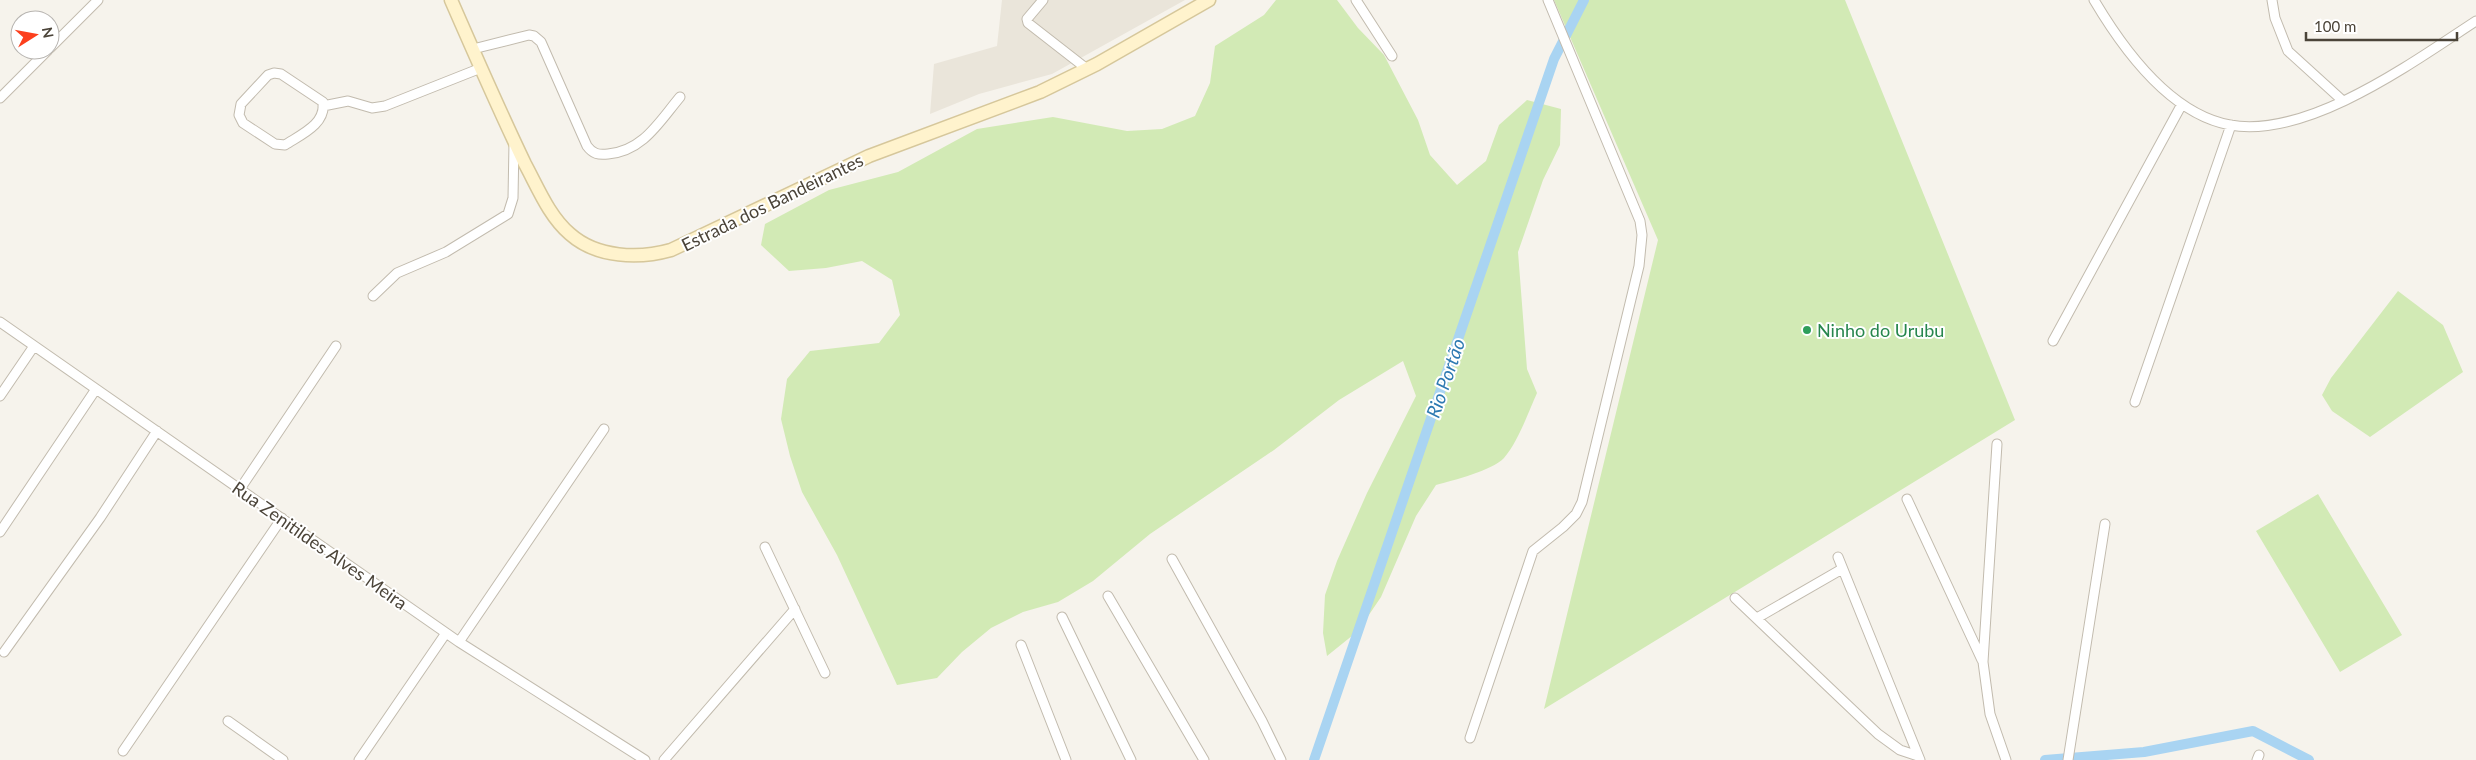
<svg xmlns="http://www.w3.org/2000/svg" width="2476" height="760" viewBox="0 0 2476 760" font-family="Lato,sans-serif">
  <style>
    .residential { fill: #eae5da }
    .green { fill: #d2eab5 }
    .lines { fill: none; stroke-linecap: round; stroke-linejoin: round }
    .canal { stroke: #a9d4f2; stroke-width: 10 }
    .street-casing { stroke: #c2bbae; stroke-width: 11 }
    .secondary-casing { stroke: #d6c79b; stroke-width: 15 }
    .street { stroke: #fff; stroke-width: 9 }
    .secondary { stroke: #fff3cd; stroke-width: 12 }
    .leisure-dot { fill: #2e9e5b; stroke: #fff; stroke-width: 2 }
    .labels { text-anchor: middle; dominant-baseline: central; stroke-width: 4; stroke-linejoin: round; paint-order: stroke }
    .street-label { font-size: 18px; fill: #4b4439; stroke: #fff }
    .leisure-label { font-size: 18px; fill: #27864d; stroke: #fff; text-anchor: start }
    .water-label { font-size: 19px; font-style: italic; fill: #2e7ab2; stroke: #fff }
  </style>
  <rect width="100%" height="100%" fill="#f6f3ec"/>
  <path class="residential" d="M1002,0H1185L1052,74L979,94L930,114L934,64L997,46Z"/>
  <path class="green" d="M1276,0H1337L1358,28L1384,55L1418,120L1430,155L1457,185L1486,161L1499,125L1527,100L1561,109L1560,145L1543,180L1518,252L1527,369L1537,393C1529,411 1517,444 1504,458C1491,471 1454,480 1436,485L1416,516L1381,597L1358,631L1327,656L1323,633L1325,595L1337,561L1367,493L1416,396L1403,361L1339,400L1274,450L1150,534L1093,581L1058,602L1023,612L991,628L962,652L937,678L897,685L837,555L802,492L790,456L781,419L787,379L810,351L879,343L900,315L892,280L862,261L826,268L789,271L761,245L765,224L829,190L898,172L977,129L1053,117L1127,131L1162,129L1195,116L1210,83L1215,46L1264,15Z
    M1554,0H1845L2015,420L1544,709L1658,240Z
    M2398,291L2443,325L2463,372L2370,437L2332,411L2322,395L2331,378Z
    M2318,494L2402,635L2340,672L2256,531Z"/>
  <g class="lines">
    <path class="canal" d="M1314,760L1554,59L1584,0
      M2045,760L2144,752L2253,731L2309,760"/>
    <defs>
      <path id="street" d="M1043,0L1027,19L1028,23L1087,69
        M1356,0L1392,56
        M2094,0C2123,49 2170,114 2230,125C2308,139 2413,62 2476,21
        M2272,0L2275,18L2288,51L2343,101
        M50,48L98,0
        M473,49L529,35L534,36L541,42L587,146C593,154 598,155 608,154C643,151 659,122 680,97
        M274,73L281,74L323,102C326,124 302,134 285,145L275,144L243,123L239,115L241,104L268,75Z
        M0,98L48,50
        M323,106L348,101L372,108L385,106L481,68
        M373,296L397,273L446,252L508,214L513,198L514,143
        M0,322L459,642L645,760
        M2053,341L2182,104
        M0,396L34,346
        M2135,402L2231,125
        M1997,444L1983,662L1990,714L2006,760
        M240,489L336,346
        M1907,499L1982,660
        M0,532L96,389
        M765,547L825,673
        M1838,557L1920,760
        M1172,559L1262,721L1281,760
        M1108,596L1204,760
        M1735,598L1878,734L1900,750L1918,756
        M1062,617L1131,760
        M1757,618L1842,569
        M459,642L604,429
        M1021,645L1066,760
        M4,652L100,518L157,431
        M228,721L283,760
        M1470,738L1533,551L1563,527L1576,514L1582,502L1639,266L1642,235L1640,221L1548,0
        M123,751L282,518
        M359,760L446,633
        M664,760L795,609
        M2068,760L2105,524
        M2257,760L2259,755"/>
      <path id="secondary" d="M451,0C475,55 499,110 525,164C538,188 549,216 570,234C597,258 639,259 671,250L869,156L1040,92L1097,64L1209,0"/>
    </defs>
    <use href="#street" class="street-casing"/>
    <use href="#secondary" class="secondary-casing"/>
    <use href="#street" class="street"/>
    <use href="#secondary" class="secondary"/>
  </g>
  <circle class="leisure-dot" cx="1807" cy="330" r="5"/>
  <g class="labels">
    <g class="street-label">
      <text transform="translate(772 202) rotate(-26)">Estrada dos Bandeirantes</text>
      <text transform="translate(320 545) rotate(35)">Rua Zenitildes Alves Meira</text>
    </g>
    <g class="leisure-label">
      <text x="1817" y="330">Ninho do Urubu</text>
    </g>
    <g class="water-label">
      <text transform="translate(1445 378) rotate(-71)">Rio Portão</text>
    </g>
  </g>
  <g transform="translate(35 35) rotate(79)"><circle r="24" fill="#ffffff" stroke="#b7b4b0"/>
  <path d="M0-4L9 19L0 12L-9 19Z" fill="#fc3f1d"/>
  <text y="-8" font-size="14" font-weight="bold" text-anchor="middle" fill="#4b4439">N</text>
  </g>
  <path d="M2306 32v8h151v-8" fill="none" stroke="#4b4439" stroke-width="2.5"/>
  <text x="2314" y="32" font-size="15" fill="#4b4439" stroke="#ffffff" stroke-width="4" paint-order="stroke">100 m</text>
</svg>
